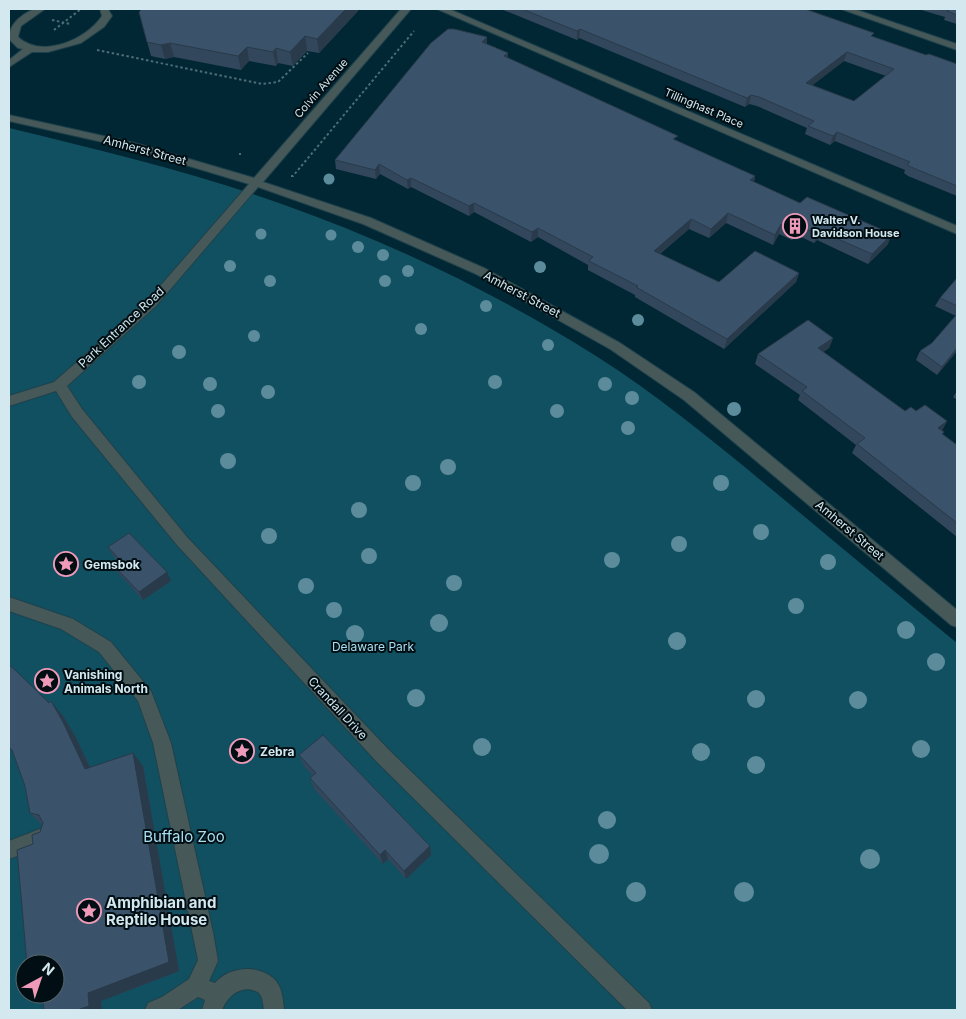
<svg xmlns="http://www.w3.org/2000/svg" width="966" height="1019" viewBox="0 0 966 1019" font-family="Inter,sans-serif">
  <style>
    .green { fill: #115061; fill-rule: evenodd }
    .lines { fill: none; stroke-linecap: round; stroke-linejoin: round }
    .minor-casing { stroke: #1e424d; stroke-width: 2 }
    .path { stroke: #4d6d77; stroke-width: 2; stroke-dasharray: 2.5 2.5; stroke-linecap: butt }
    .minor { fill: #465857; fill-rule: evenodd }
    .tree { fill: #5c8c9c }
    .wall { fill: #32475b; fill-rule: evenodd }
    .shaded-wall { fill: #293a4a }
    .building { fill: #3a536a; stroke: #293a4a; fill-rule: evenodd }
    .labels { text-anchor: middle; dominant-baseline: central; stroke-width: 4; stroke-linejoin: round; paint-order: stroke }
    .far-street-label { font-size: 11px; fill: #d3e8ef; stroke: #010e13 }
    .far-poi-label { font-size: 11px; font-weight: bold; fill: #d3e8ef; stroke: #010e13; text-anchor: start }
    .street-label { font-size: 12px; fill: #d3e8ef; stroke: #010e13 }
    .poi-label { font-size: 12px; font-weight: bold; fill: #d3e8ef; stroke: #010e13; text-anchor: start }
    .park-label { font-size: 12px; fill: #a8dff2; stroke: #010e13 }
    .near-park-label { font-size: 15px; fill: #a8dff2; stroke: #010e13 }
    .near-poi-label { font-size: 15px; font-weight: bold; fill: #d3e8ef; stroke: #010e13; text-anchor: start }
  </style>
  <rect width="100%" height="100%" fill="#002733"/>
  <path class="green" d="M9,128C100,150 191,172 279,203C390,242 496,293 596,356C659,396 717,444 775,492C836,543 896,593 957,643V1010H9ZM25,964H55V994H25Z"/>
  <g class="lines">
    <defs>
      <path id="minor" d="M34,9H45L21,26L18,37C42,59 86,40 102,16L100,9H108L112,16L104,27L81,43L48,52H32L9,67V60L23,49L18,48L9,39C9,24 21,15 34,9Z
        M401,9H411L263,182L371,218L484,268L620,343L694,392L957,610V627L951,625L684,400L610,349L476,274L363,224L258,187L156,306L67,386L82,409L187,537L388,749L649,1003L652,1010H627L376,761L177,545L72,417L56,391L9,406V396L54,382L148,300L249,184L129,148L9,121V115L135,143L254,178Z
        M437,9H449L957,226V234Z
        M841,9H854L957,44V50Z
        M9,597L73,619L111,642L151,691L171,743L213,932L218,961L209,981L215,983C229,967 256,964 273,978C282,985 283,999 284,1010H264L262,998L259,993C243,983 228,995 222,1010H202L205,1000L198,997L178,1010H145L148,1003L162,997L189,979L198,960L153,743L138,701L99,652L61,629L9,611Z
        M45,827L52,829L54,836L52,843L9,859V841Z"/>
    </defs>
    <use href="#minor" class="minor-casing"/>
    <path class="path" d="M52,20L70,24
      M54,30L81,9
      M97,50L262,84L278,82L308,53
      M240,153V155
      M291,176H293L414,31"/>
    <use href="#minor" class="minor"/>
  </g>
  <g class="tree">
    <circle cx="329" cy="179" r="5.5"/>
    <circle cx="261" cy="234" r="5.5"/>
    <circle cx="331" cy="235" r="5.5"/>
    <circle cx="358" cy="247" r="6"/>
    <circle cx="383" cy="255" r="6"/>
    <circle cx="230" cy="266" r="6"/>
    <circle cx="540" cy="267" r="6"/>
    <circle cx="408" cy="271" r="6"/>
    <circle cx="270" cy="281" r="6"/>
    <circle cx="385" cy="281" r="6"/>
    <circle cx="486" cy="306" r="6"/>
    <circle cx="638" cy="320" r="6"/>
    <circle cx="421" cy="329" r="6"/>
    <circle cx="254" cy="336" r="6"/>
    <circle cx="548" cy="345" r="6"/>
    <circle cx="179" cy="352" r="7"/>
    <circle cx="139" cy="382" r="7"/>
    <circle cx="495" cy="382" r="7"/>
    <circle cx="210" cy="384" r="7"/>
    <circle cx="605" cy="384" r="7"/>
    <circle cx="268" cy="392" r="7"/>
    <circle cx="632" cy="398" r="7"/>
    <circle cx="734" cy="409" r="7"/>
    <circle cx="218" cy="411" r="7"/>
    <circle cx="557" cy="411" r="7"/>
    <circle cx="628" cy="428" r="7"/>
    <circle cx="228" cy="461" r="8"/>
    <circle cx="448" cy="467" r="8"/>
    <circle cx="413" cy="483" r="8"/>
    <circle cx="721" cy="483" r="8"/>
    <circle cx="359" cy="510" r="8"/>
    <circle cx="761" cy="532" r="8"/>
    <circle cx="269" cy="536" r="8"/>
    <circle cx="679" cy="544" r="8"/>
    <circle cx="369" cy="556" r="8"/>
    <circle cx="612" cy="560" r="8"/>
    <circle cx="828" cy="562" r="8"/>
    <circle cx="454" cy="583" r="8"/>
    <circle cx="306" cy="586" r="8"/>
    <circle cx="796" cy="606" r="8"/>
    <circle cx="334" cy="610" r="8"/>
    <circle cx="439" cy="623" r="9"/>
    <circle cx="906" cy="630" r="9"/>
    <circle cx="355" cy="634" r="9"/>
    <circle cx="677" cy="641" r="9"/>
    <circle cx="936" cy="662" r="9"/>
    <circle cx="416" cy="698" r="9"/>
    <circle cx="756" cy="699" r="9"/>
    <circle cx="858" cy="700" r="9"/>
    <circle cx="482" cy="747" r="9"/>
    <circle cx="921" cy="749" r="9"/>
    <circle cx="701" cy="752" r="9"/>
    <circle cx="756" cy="765" r="9"/>
    <circle cx="607" cy="820" r="9"/>
    <circle cx="599" cy="854" r="10"/>
    <circle cx="870" cy="859" r="10"/>
    <circle cx="636" cy="892" r="10"/>
    <circle cx="744" cy="892" r="10"/>
  </g>
  <path class="wall" d="M501,9H805L873,37L926,55L957,64V196L908,176L904,173L905,170L835,141L830,145L805,134L807,128L757,106L749,104L745,107L579,38L577,40ZM844,61L886,76L854,101L812,85Z
    M918,9H957V24L944,20L945,17Z
    M358,11L319,53L307,51L293,66L278,63L276,66L249,61L241,70L174,57L165,59L151,56L139,12Z
    M487,37V44L508,53V58L677,141L755,176L754,182L888,244L868,264L817,240L814,243L797,235L792,240L779,234L773,245L726,223L709,238L689,229L660,254L719,282L799,273L796,282L724,349L635,297V295L588,270V265L538,237L531,242L474,212L469,216L411,187L408,189L380,174L376,179L336,169L335,160Z
    M957,278V351L937,375L916,360L920,351L932,343L956,316L935,306L940,298Z
    M833,338L829,348L823,352L905,411H916L947,421L942,430L943,434L957,445V537L852,453L856,445L798,400L800,395L755,364L758,354Z
    M957,391V400L953,397Z
    M108,547L171,581L143,600L118,573L113,565L118,562L113,556Z
    M49,703L63,716L75,736L90,767L143,766L179,971L101,1001L102,1010H44L33,844L40,832L42,825L30,813L25,786L12,750Z
    M299,755L430,846L431,855L406,879L388,859L383,864L314,789L310,778L313,776L304,766Z"/>
  <path class="shaded-wall" d="M346,9H358V11L319,53L317,39Z
    M580,29L579,38L577,40V31Z
    M305,36L307,51L293,66L290,52Z
    M487,37V47L482,42Z
    M170,43L174,57L165,59L161,45Z
    M247,47L249,61L241,70L238,56Z
    M276,48L278,63L276,66L273,52Z
    M847,52L844,61L804,92L806,83Z
    M508,53V62L504,56Z
    M751,95L749,104L745,107L747,98Z
    M837,132L835,141L830,145L833,136Z
    M379,164L380,174L376,179L375,170Z
    M755,176L753,185L750,180Z
    M411,178V187L408,189L407,180Z
    M474,203V212L469,216V206Z
    M728,213L726,223L709,238L711,229Z
    M691,219L689,229L652,260L654,251Z
    M781,224L779,234L773,245L775,235Z
    M800,226L797,235L792,240L795,230Z
    M538,228V237L531,242L532,232Z
    M820,231L817,240L814,243L817,234Z
    M892,234L888,244L868,264L872,254Z
    M799,273L796,282L724,349L727,339Z
    M833,338L829,348L815,358L818,348Z
    M957,348V351L937,375L942,367Z
    M947,421L942,431L938,428Z
    M167,572L171,581L143,600L139,592Z
    M51,701L63,716L75,736L97,782L85,769Z
    M133,753L143,766L179,971L101,1001L102,1010H77L88,993Z
    M430,846L431,855L406,879L404,871Z
    M385,850L388,859L383,864L380,855Z
    M37,994H46L45,1004L30,996Z"/>
  <path class="building" d="M142,9H346L317,39L305,36L290,52L276,48L273,52L247,47L238,56L170,43L161,45L147,42L139,12Z
    M522,9H805L874,33L871,36L926,55L929,54L957,64V186L911,167L907,164L910,162L837,132L833,136L808,126L814,121L759,97L751,95L747,98L580,29L577,31ZM847,52L894,69L854,101L806,83Z
    M947,9H957V15L947,11L949,10Z
    M448,29H454L487,37L482,42L508,53L504,56L678,136L673,139L755,176L750,180L800,203L807,197L892,234L872,254L820,231L817,234L800,226L795,230L781,224L775,235L728,213L711,229L691,219L654,251L719,282L755,251L799,273L727,339L636,287L638,286L589,261L593,257L538,228L532,232L474,203L469,206L411,178L407,180L379,164L375,170L335,160L431,43Z
    M957,278V306L940,298Z
    M957,314V348L942,367L920,351L932,343Z
    M808,320L833,338L818,348L905,411L911,407L916,411L925,405L947,421L938,428L944,432L942,434L957,445V523L857,444L865,438L802,391L807,387L758,354Z
    M129,533L167,572L139,592L113,565L120,560L108,547Z
    M9,665L14,669L49,703L51,701L63,722L85,769L133,753L169,962L88,993L89,1006L77,1010H44L42,994H55V964H27L17,850L33,844L32,835L40,832L43,823L39,815L30,813L25,786L12,750L9,747Z
    M323,735L430,846L404,871L385,850L380,855L310,778L316,773L299,755Z
    M30,994H37L30,996Z"/>
  <defs>
    <symbol id="building-ring" viewBox="-11 -11 22 22"><circle r="9.5" fill="#010e13" stroke="#ef9ab8" stroke-width="1.5"/><path d="M-4-6H4V6H1V3H-1V6H-4ZM-2.5-4.3h1.7v1.8h-1.7ZM.8-4.3h1.7v1.8H.8ZM-2.5-1h1.7V.8h-1.7ZM.8-1h1.7V.8H.8Z" fill="#ef9ab8"/></symbol>
    <symbol id="sight-ring" viewBox="-11 -11 22 22"><circle r="9.5" fill="#010e13" stroke="#ef9ab8" stroke-width="1.5"/><path d="M0-6L1.8-2.2L6-1.7L2.9 1.2L3.7 5.4L0 3.3L-3.7 5.4L-2.9 1.2L-6-1.7L-1.8-2.2Z" fill="#ef9ab8"/></symbol>
  </defs>
  <g fill-rule="evenodd">
    <use href="#building-ring" x="781" y="212" width="28" height="28"/>
    <use href="#sight-ring" x="52" y="550" width="28" height="28"/>
    <use href="#sight-ring" x="33" y="667" width="28" height="28"/>
    <use href="#sight-ring" x="228" y="737" width="28" height="28"/>
    <use href="#sight-ring" x="75" y="897" width="28" height="28"/>
  </g>
  <g class="labels">
    <g class="far-street-label">
      <text transform="translate(321 88) rotate(-49)">Colvin Avenue</text>
      <text transform="translate(704 108) rotate(23)">Tillinghast Place</text>
    </g>
    <g class="far-poi-label">
      <text x="812" y="220">Walter V.<tspan x="812" dy="13">Davidson House</tspan></text>
    </g>
    <g class="street-label">
      <text transform="translate(145 150) rotate(15)">Amherst Street</text>
      <text transform="translate(522 294) rotate(28)">Amherst Street</text>
      <text transform="translate(121 327) rotate(-43)">Park Entrance Road</text>
      <text transform="translate(850 530) rotate(40)">Amherst Street</text>
      <text transform="translate(338 708) rotate(47)">Crandall Drive</text>
    </g>
    <g class="poi-label">
      <text x="84" y="564">Gemsbok</text>
      <text x="64" y="674">Vanishing<tspan x="64" dy="14">Animals North</tspan></text>
      <text x="260" y="751">Zebra</text>
    </g>
    <g class="park-label">
      <text x="373" y="646">Delaware Park</text>
    </g>
    <g class="near-park-label">
      <text x="184" y="836">Buffalo Zoo</text>
    </g>
    <g class="near-poi-label">
      <text x="106" y="902">Amphibian and<tspan x="106" dy="17">Reptile House</tspan></text>
    </g>
  </g>
  <rect width="966" height="1019" fill="none" stroke="#d3e8ef" stroke-width="20"/>
  <g transform="translate(40 979) rotate(40)"><circle r="24" fill="#010e13" stroke="#55656b"/>
  <path d="M0-4L9 19L0 12L-9 19Z" fill="#ef9ab8"/>
  <text y="-8" font-size="14" font-weight="bold" text-anchor="middle" fill="#d3e8ef">N</text>
  </g>
</svg>
